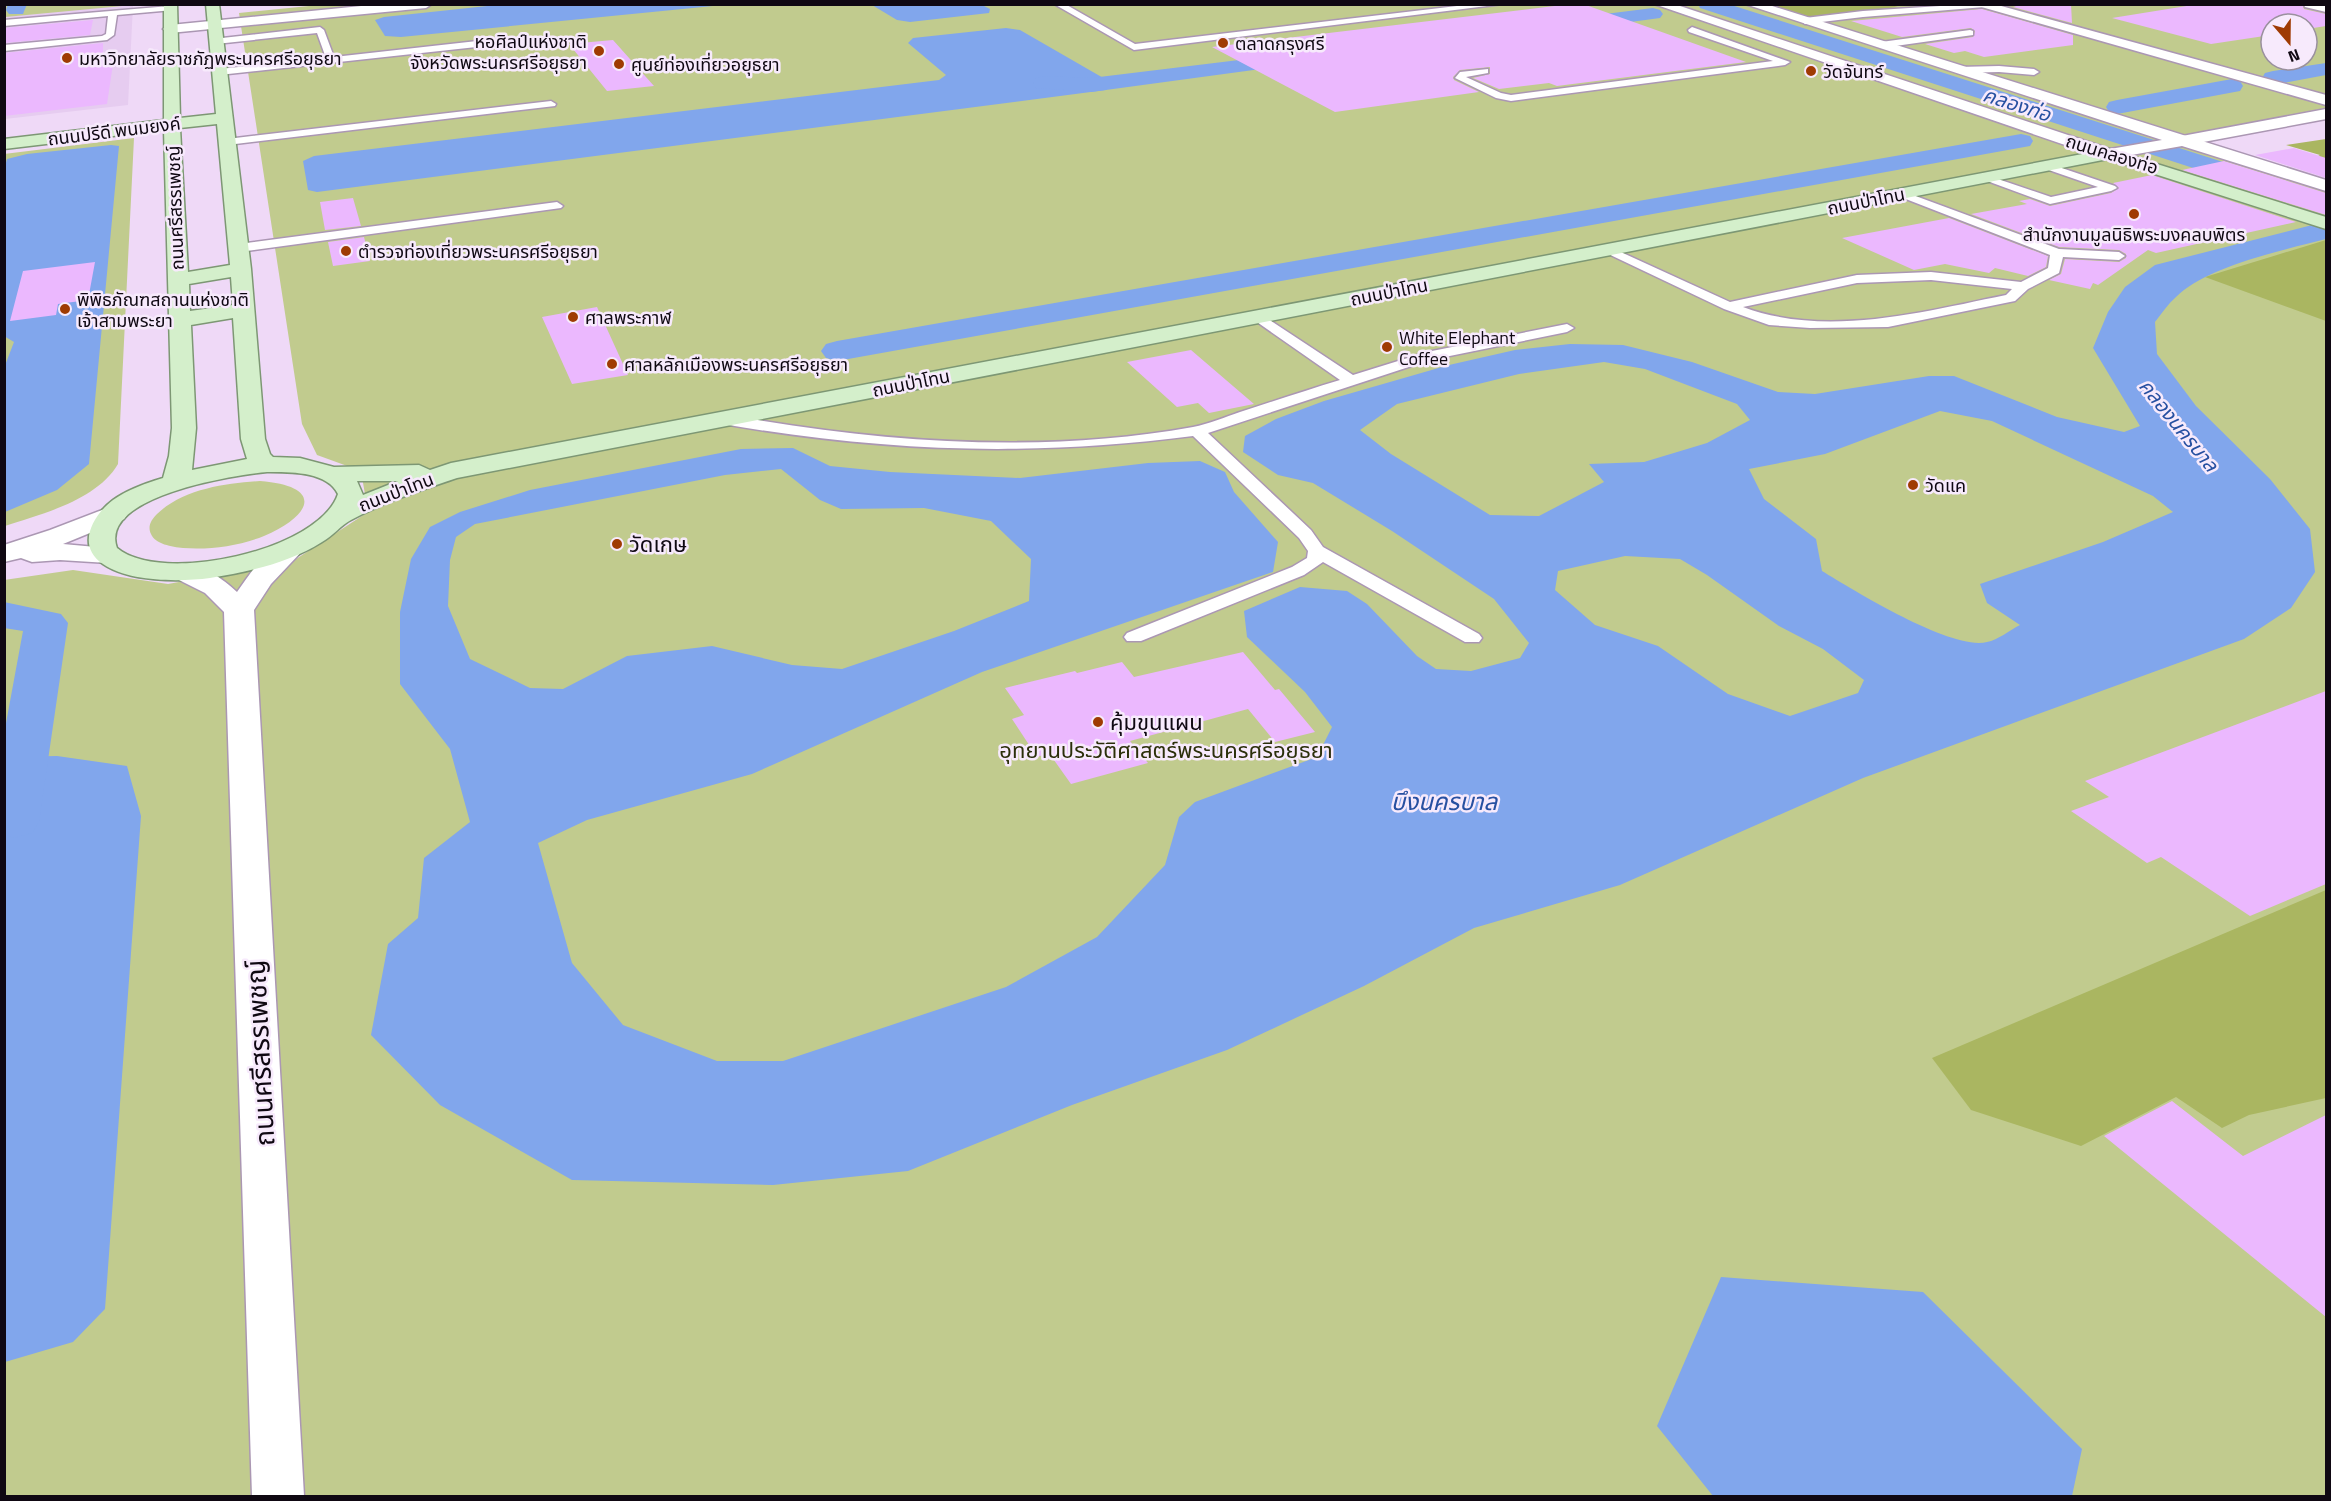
<svg xmlns="http://www.w3.org/2000/svg" width="2331" height="1501" viewBox="0 0 2331 1501" font-family="'Titillium Web','Noto Sans Thai',sans-serif">
  <style>
    .built { fill: #e6ccf0 }
    .green { fill: #c1cb8e; fill-rule: evenodd }
    .forest { fill: #aab661 }
    .water { fill: #81a6ec; fill-rule: evenodd }
    .lines { fill: none; stroke-linecap: round; stroke-linejoin: round }
    .canal { fill: #81a6ec; fill-rule: evenodd }
    .building { fill: #ebb8fe }
    .service-casing { stroke: #ab97b3; stroke-width: 3 }
    .minor-casing { stroke: #ab97b3; stroke-width: 3 }
    .tertiary-casing { stroke: #ab97b3; stroke-width: 3 }
    .primary-casing { stroke: #7d9774; stroke-width: 3 }
    .service { fill: #fff; fill-rule: evenodd }
    .minor { fill: #fff; fill-rule: evenodd }
    .tertiary { fill: #fff; fill-rule: evenodd }
    .primary { fill: #d4efcb; fill-rule: evenodd }
    .poi-dot { fill: #9f3b03; stroke: #f7eafc; stroke-width: 2 }
    .labels { text-anchor: middle; dominant-baseline: central; stroke-width: 5; stroke-linejoin: round; paint-order: stroke }
    .far-poi-label { font-size: 18px; fill: #0f0812; stroke: #f7eafc; text-anchor: start }
    .far-street-label { font-size: 18px; fill: #0f0812; stroke: #f7eafc }
    .far-water-label { font-size: 20px; font-style: italic; fill: #2750a1; stroke: #f7eafc }
    .poi-label { font-size: 22px; fill: #0f0812; stroke: #f7eafc; text-anchor: start }
    .park-label { font-size: 22px; fill: #2b2f0a; stroke: #f7eafc }
    .water-label { font-size: 24px; font-style: italic; fill: #2750a1; stroke: #f7eafc }
    .near-street-label { font-size: 27px; fill: #0f0812; stroke: #f7eafc }
  </style>
  <rect width="100%" height="100%" fill="#efd9f7"/>
  <path class="built" d="M4,5H133L128,105L5,119Z"/>
  <path class="green" d="M5,4H133V5L5,17Z
    M329,4H2295L2326,12V108L2164,139L2326,190V1496H5L4,580L73,570L168,584L293,561L368,512L361,471L317,455L302,424L239,13ZM2271,24H2307V60H2271Z
    M134,138L118,464C97,500 42,514 5,526L4,154Z
    M260,481C324,486 313,515 264,536C239,546 210,550 183,548C172,547 155,544 151,534C147,526 152,519 157,514C183,489 226,483 260,481Z"/>
  <path class="forest" d="M1888,4L1898,7L1808,18L1764,5Z
    M2326,139V167L2308,161L2320,155L2286,145Z
    M2326,240V321L2205,277Z
    M2326,890V1098L2249,1115L2222,1128L2176,1097L2081,1146L1971,1110L1932,1058Z"/>
  <path class="water" d="M506,4H723V5L401,37L385,36L375,20L384,17Z
    M982,5L990,9L989,13L910,22L897,20L872,5Z
    M1006,28L1020,30L1112,83L1106,90L317,192L308,190L303,161L314,156L939,80L946,75L908,43L913,38Z
    M111,145L119,146L89,464L57,490L5,512L4,368L14,342L4,336V170L7,159L27,154Z
    M2316,224L2326,227V239C2284,250 2207,266 2176,297C2168,304 2162,313 2155,322L2157,354L2196,406L2270,479L2310,529L2315,572L2291,608L2244,639L1863,778L1620,885L1474,928L1364,986L1227,1050L1072,1105L908,1171L773,1185L572,1180L440,1105L371,1035L388,944L418,918L424,858L470,822L450,749L400,684V612L411,559L430,527L460,512L530,490L741,449L793,448L830,466L890,472L1020,478L1148,463L1200,461L1225,472L1234,492L1278,542L1273,572L982,672L752,774L587,820L538,843L572,963L623,1025L717,1061H783L1006,987L1097,937L1165,865L1179,817L1195,802L1317,757L1332,727L1305,692L1247,637L1244,611L1300,587L1347,591L1367,604L1417,656L1436,669L1471,671L1520,658L1529,643L1494,599L1392,531L1313,483L1278,475L1243,452L1245,436L1276,419L1324,401L1449,365L1515,350L1570,344L1623,345L1692,362L1778,392L1815,394L1929,376H1954L2057,417L2124,432L2140,426L2093,348L2108,312L2125,287L2155,265ZM1604,362L1645,369L1737,404L1750,420L1707,443L1644,462L1589,464L1604,482L1539,516L1490,515L1391,454L1360,430L1397,404L1519,374ZM1940,411L1992,421L2153,496L2173,512L2103,542L1980,584L1987,603L2020,625C2010,630 1998,640 1987,642C1952,651 1855,591 1822,571L1816,539L1764,499L1749,469L1825,454ZM781,469L820,500L841,509L924,508L991,521L1031,559L1029,601L954,631L842,669L792,665L712,646L627,656L563,689L530,688L470,659L448,606L450,560L456,537L475,524L725,475ZM1625,556L1680,559L1707,575L1779,626L1823,649L1864,680L1858,693L1790,716L1728,694L1658,646L1595,625L1555,590L1558,571Z
    M57,756L127,766L141,816L105,1309L73,1342L5,1362V757Z
    M1721,1277L1923,1292L2082,1449L2072,1496H1713L1657,1426Z"/>
  <g class="lines">
    <path class="canal" d="M8,4H27L23,14H9L6,10Z
      M1698,4H1728L2326,195V211L1700,8Z
      M1653,8L1660,10L1663,14L1660,18L1557,32L1550,30L1547,26L1550,22L1557,20Z
      M1312,51L1319,53L1322,57L1319,61L1091,92L1036,88L1033,83L1036,78L1044,76L1091,78Z
      M2326,63V75L2273,85L2265,83L2262,78L2265,73L2273,71Z
      M2232,79L2240,81L2243,86L2240,91L2117,114L2109,112L2106,107L2109,102L2117,100Z
      M2021,134L2030,136L2033,141L2030,146L837,361L826,358L821,351L826,344L837,341Z
      M4,602L61,614L68,623L39,822L32,833L14,838L4,835V734L23,631L4,628Z"/>
  </g>
  <path class="building" d="M1571,4H1583L1746,62L1557,86L1549,83L1499,89L1473,78L1490,74V67L1460,70L1453,77L1454,80L1479,92L1335,112L1212,47Z
    M2023,4H2071L2072,23L2013,7Z
    M2199,4H2302L2304,9L2326,14V26L2307,29V24H2271V35L2211,44L2112,18Z
    M1982,9L2073,35V45L1984,57L1965,51L1954,53L1925,44L1973,37L1975,31L1971,28L1902,37L1851,21Z
    M93,20L90,35L4,43V28Z
    M613,40L654,86L607,91L569,44Z
    M103,43V65L113,64L107,104L4,116V53Z
    M2294,148L2326,158V178L2255,155Z
    M2224,161L2326,193V215L2182,170Z
    M2152,175L2296,222L2156,253L2148,250L2098,285L2093,283L2090,289L2049,280L2061,274L2065,259L2119,262L2126,258V254L2119,250L2059,247L1971,214L2027,204L2019,201L2030,199L2050,206L2111,193L2119,188L2113,183Z
    M353,198L361,226L325,230L320,202Z
    M1949,218L2048,256L2046,267L2028,276L1995,268L1989,273L1945,264L1914,270L1842,238Z
    M364,237L370,261L333,266L328,242Z
    M95,262L88,300L58,304L56,315L10,321L23,271Z
    M597,307L628,375L572,384L542,317Z
    M1191,350L1254,404L1209,413L1198,403L1177,407L1127,362Z
    M1243,652L1275,690L1279,689L1315,732L1275,742L1248,709L1130,741L1148,763L1071,784L1049,753L1037,757L1012,719L1024,715L1005,688L1075,671L1077,673L1122,662L1134,677Z
    M2326,691V884L2250,916L2161,857L2147,863L2071,811L2109,797L2085,781Z
    M2172,1101L2243,1156L2326,1115V1317L2104,1136Z"/>
  <g class="lines">
    <defs>
      <path id="service" d="M1054,4H1065L1135,44L1474,4H1503L1134,50Z
        M1971,4H2021L1863,17L1805,24L1801,21L1805,18L1863,11Z
        M170,6L174,8L173,10L117,15L114,35L107,40L4,51V45L102,36L106,34L108,16L4,26V20Z
        M320,27L324,30L334,57L504,38L508,41L504,44L219,75L214,72L219,69L326,58L317,33L216,44L212,41L213,39Z
        M1692,27L1790,62L1785,65L1511,101L1496,98L1455,78L1460,72L1488,69V73L1466,77L1501,93L1511,95L1773,61L1689,32L1688,30Z
        M1970,30L1973,31V35L1881,48L1877,45L1881,42Z
        M1999,66L2034,69L2039,72L2034,75L1999,72L1958,73L1953,70L1958,67Z
        M551,101L556,104L555,106L227,145L222,142L227,139Z
        M2047,163L2115,186L2117,188L2111,191L2050,204L1979,178L1985,175L1989,176L2051,197L2098,187L2043,168L2041,166Z
        M1902,191L2059,249L2119,252L2125,256L2119,260L2063,257L2059,273L2028,289L2015,301L2010,302L1888,327L1810,328L1769,325L1724,309L1602,251L1604,248H1612L1730,302L1857,275L1931,272L2021,282L2048,268L2050,255L1898,196V192ZM1931,280L2012,289L2006,295C1922,312 1826,338 1743,307L1857,283Z
        M557,202L563,206L561,208L239,252L233,248L239,244Z
        M1259,313L1353,375L1427,352L1567,324L1574,328L1567,332L1430,360L1208,433L1311,530L1323,547L1479,634L1482,638L1479,642H1465L1323,562L1304,575L1141,641H1127L1124,637L1127,633L1292,567L1307,558L1308,551L1299,538L1193,436C1031,457 884,452 723,424L715,419L723,414C876,442 1038,455 1193,427C1209,424 1225,417 1240,412C1274,401 1307,390 1340,380L1254,320L1252,317Z"/>
      <path id="minor" d="M381,4H432L426,8L170,33L163,29L170,25Z
        M1971,4H1994L2326,95V105Z
        M2304,4H2326V12L2305,7Z
        M2326,109V119L2182,146L2174,141L2182,136Z"/>
      <path id="tertiary" d="M1654,4H1674L2110,149L2162,140L1745,4H1766L2326,180V191L2182,146L2109,159L2103,158Z
        M115,505L124,507L128,513L124,519L63,544L118,549L122,555L118,561L108,563L60,560L32,562L21,558L4,562V545L50,530Z
        M291,540L301,542L305,548L271,584L254,610L304,1496H252L224,612L205,593L173,577L169,571L173,565C195,559 221,577 237,592C250,574 268,545 291,540Z"/>
      <path id="primary" d="M164,4H177L180,118L216,114L206,4H219L251,269L265,439L270,454L273,457L300,458L334,467L419,465L430,470L451,463L2109,149L2326,217V229L2108,159L457,478C422,490 384,502 351,520C341,525 333,536 322,542C289,563 248,572 210,578C179,582 129,582 103,564C76,546 92,516 113,500C127,490 146,483 163,478L169,456L172,428L164,130L4,149V139L164,120ZM217,124L230,265L188,272L180,128ZM231,277L233,305L190,311L189,284ZM233,318L241,439L247,459L192,470L196,428L191,325ZM267,472C289,472 327,471 338,494C319,551 161,585 117,548C98,496 235,475 267,472ZM357,481H398L363,495Z"/>
    </defs>
    <use href="#service" class="service-casing"/>
    <use href="#minor" class="minor-casing"/>
    <use href="#tertiary" class="tertiary-casing"/>
    <use href="#primary" class="primary-casing"/>
    <use href="#service" class="service"/>
    <use href="#minor" class="minor"/>
    <use href="#tertiary" class="tertiary"/>
    <use href="#primary" class="primary"/>
  </g>
  <g class="poi-dot">
    <circle cx="1223" cy="43" r="6"/>
    <circle cx="599" cy="51" r="6"/>
    <circle cx="67" cy="58" r="6"/>
    <circle cx="619" cy="64" r="6"/>
    <circle cx="1811" cy="71" r="6"/>
    <circle cx="2134" cy="214" r="6"/>
    <circle cx="346" cy="251" r="6"/>
    <circle cx="65" cy="309" r="6"/>
    <circle cx="573" cy="317" r="6"/>
    <circle cx="1387" cy="347" r="6"/>
    <circle cx="612" cy="364" r="6"/>
    <circle cx="1913" cy="485" r="6"/>
    <circle cx="617" cy="544" r="6"/>
    <circle cx="1098" cy="722" r="6"/>
  </g>
  <g class="labels">
    <g class="far-poi-label">
      <text x="587" y="41" text-anchor="end">หอศิลป์แห่งชาติ<tspan x="587" dy="21">จังหวัดพระนครศรีอยุธยา</tspan></text>
      <text x="1235" y="43">ตลาดกรุงศรี</text>
      <text x="79" y="58">มหาวิทยาลัยราชภัฏพระนครศรีอยุธยา</text>
      <text x="631" y="64">ศูนย์ท่องเที่ยวอยุธยา</text>
      <text x="1823" y="71">วัดจันทร์</text>
      <text x="2134" y="234" text-anchor="middle">สำนักงานมูลนิธิพระมงคลบพิตร</text>
      <text x="358" y="251">ตำรวจท่องเที่ยวพระนครศรีอยุธยา</text>
      <text x="77" y="299">พิพิธภัณฑสถานแห่งชาติ<tspan x="77" dy="21">เจ้าสามพระยา</tspan></text>
      <text x="585" y="317">ศาลพระกาฬ</text>
      <text x="1399" y="337">White Elephant<tspan x="1399" dy="21">Coffee</tspan></text>
      <text x="624" y="364">ศาลหลักเมืองพระนครศรีอยุธยา</text>
      <text x="1925" y="485">วัดแค</text>
    </g>
    <g class="far-street-label">
      <text transform="translate(114 131) rotate(-7)">ถนนปรีดี พนมยงค์</text>
      <text transform="translate(2112 154) rotate(17)">ถนนคลองท่อ</text>
      <text transform="translate(1866 201) rotate(-11)">ถนนป่าโทน</text>
      <text transform="translate(175 208) rotate(-92)">ถนนศรีสรรเพชญ์</text>
      <text transform="translate(1389 292) rotate(-11)">ถนนป่าโทน</text>
      <text transform="translate(911 383) rotate(-11)">ถนนป่าโทน</text>
      <text transform="translate(396 492) rotate(-21)">ถนนป่าโทน</text>
    </g>
    <g class="far-water-label">
      <text transform="translate(2017 104) rotate(18)">คลองท่อ</text>
      <text transform="translate(2179 425) rotate(51)">คลองนครบาล</text>
    </g>
    <g class="poi-label">
      <text x="629" y="544">วัดเกษ</text>
      <text x="1110" y="722">คุ้มขุนแผน</text>
    </g>
    <g class="park-label">
      <text x="1166" y="750">อุทยานประวัติศาสตร์พระนครศรีอยุธยา</text>
    </g>
    <g class="water-label">
      <text x="1444" y="801">บึงนครบาล</text>
    </g>
    <g class="near-street-label">
      <text transform="translate(259 1053) rotate(-93)">ถนนศรีสรรเพชญ์</text>
    </g>
  </g>
  <rect width="2331" height="1501" fill="none" stroke="#0f0812" stroke-width="12"/>
  <g transform="translate(2289 42) rotate(160)"><circle r="28" fill="#f7eafc" stroke="#9a909e" stroke-width="1.5"/>
  <path d="M0-4.5L10 22L0 15L-10 22Z" fill="#9f3b03"/>
  <text y="-9" font-size="16" font-weight="bold" text-anchor="middle" fill="#0f0812">N</text>
  </g>
</svg>
